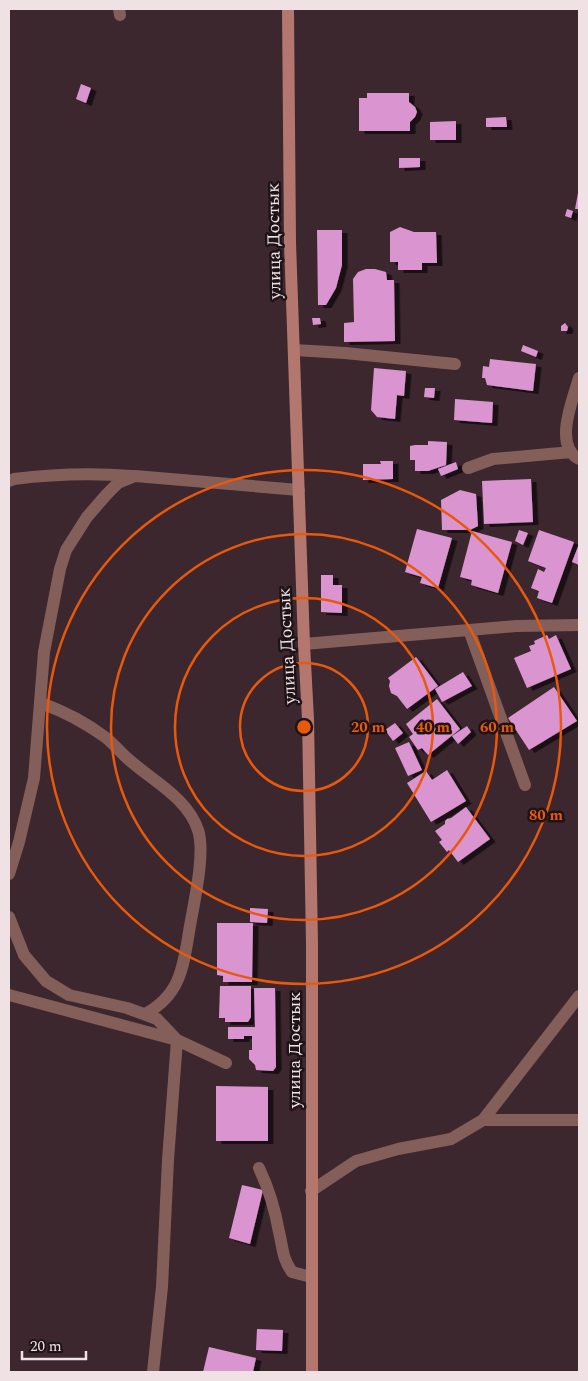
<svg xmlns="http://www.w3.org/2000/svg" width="588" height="1381" viewBox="0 0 588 1381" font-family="Spectral,serif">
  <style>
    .building { fill: #da94d0; filter: url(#shadow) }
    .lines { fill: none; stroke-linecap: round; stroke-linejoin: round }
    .minor { stroke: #845e59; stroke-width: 12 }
    .secondary { stroke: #b47770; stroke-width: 12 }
    .ring { fill: none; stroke: #e8590c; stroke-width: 2.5 }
    .labels { text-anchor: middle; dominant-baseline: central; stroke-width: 5; stroke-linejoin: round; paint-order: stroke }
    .street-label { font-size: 18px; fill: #f0e1e5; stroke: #1e1417 }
    .centre { fill: #e8590c; stroke: #1e1417; stroke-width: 2.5 }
    .ring-label { font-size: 15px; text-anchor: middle; font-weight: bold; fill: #e8590c; stroke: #1e1417; stroke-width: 5; stroke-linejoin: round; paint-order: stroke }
  </style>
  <defs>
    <filter id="shadow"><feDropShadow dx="5.5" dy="3" stdDeviation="0" flood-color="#0009"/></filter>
  </defs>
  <rect width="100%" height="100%" fill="#3d272e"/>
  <path class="building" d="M81,84L91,88L86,103L76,99Z
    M367,93H409V102L415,107L417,112L415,117L410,122V131H359V98H367Z
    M506,117L507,127H486V118Z
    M456,121V140H430V122Z
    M399,158H420V167L399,168Z
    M578,193H579V209H575Z
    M567,209L573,211L571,218L565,216Z
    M400,227L414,232H436L437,263H422V270H398V262H390V232Z
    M317,230H342V265L336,288L326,305H318Z
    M366,269H375L386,272L387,280H394L395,341L344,342V323L354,322L353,279L358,272Z
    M312,318H320L321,324L313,325Z
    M565,323L568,327L567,331H561V326Z
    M523,345L538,351L536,357L521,351Z
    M490,359L536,364L533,391L487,385L485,378H482L483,366L489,367Z
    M374,368L406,371L404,396L397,395L395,419L377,417L371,410Z
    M425,388H435L434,398L424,397Z
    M455,399L493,402L492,423L454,420Z
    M428,441L447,442L446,465L428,471H415V460H410V446L415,445H428Z
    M380,461H393V479L363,480V464H381Z
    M456,462L458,469L441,476L438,469Z
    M531,479L533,522L484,524L482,481Z
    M460,490L476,494L478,526L470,530H442L441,500Z
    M417,529L452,538L438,588L420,583L422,577L405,572Z
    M519,530L528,533L523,545L515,541Z
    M539,530L574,542L552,603L537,598L539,591L531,588L538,569L544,572L546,568L528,561Z
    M472,531L512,542L498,593L471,585L472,580L460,577Z
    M579,544V565L572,562Z
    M321,575H333V585H342V613L321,612Z
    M547,635L549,639L556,635L571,669L527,688L514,658L531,651L529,646L535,644L534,641Z
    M416,657L438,686L407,709L397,696L391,693L389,686L390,681L388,678Z
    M463,672L472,686L442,702L435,689Z
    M554,687L577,721L529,750L508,718Z
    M437,699L460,729L428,755L422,748L418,750L409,737L413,734L406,724Z
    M395,723L403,733L393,741L385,730Z
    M467,726L471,732L458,744L452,736Z
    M409,742L422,770L408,776L395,748Z
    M447,770L466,801L431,822L407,783L426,771L432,780Z
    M466,807L490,839L458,862L449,850L447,852L439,842L442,840L435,831L445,824V821L447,819L451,818Z
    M250,908L268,909L267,923L250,922Z
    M217,923H253L252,982H223V976L217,975Z
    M220,986H251V1017L248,1022H225V1018H219Z
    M254,988H275L276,1067L273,1071L256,1070L255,1065L249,1059V1050H252V1036H244V1039H228V1027H255Z
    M216,1086L268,1087V1141H216Z
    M242,1185L263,1190L250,1244L229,1238Z
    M257,1329L283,1330L282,1351L256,1350Z
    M209,1347L256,1358L253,1372H203Z"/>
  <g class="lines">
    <path class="minor" d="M119,9L120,15
      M294,350L345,353L455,364
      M579,378C573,399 553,446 579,459
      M468,468L493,459L571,452
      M9,481L14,479C54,474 93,473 132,476
      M469,630L525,785
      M304,644L516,626L579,625
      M41,703C63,711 86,723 105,737C113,743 119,751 127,758C151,780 187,797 198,830C206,854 193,906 189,932C183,968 180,995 145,1014
      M9,874L19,842L34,778L44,652L60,569L66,550L87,517L107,494L118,483L135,476L299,490
      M9,917L24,955L46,981L69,995L127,1008L157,1019L177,1040L226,1063
      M9,995L177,1040L168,1160L162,1287L153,1372
      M483,1120L579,996
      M259,1168C269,1189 275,1209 279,1232C283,1248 282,1258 292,1272L311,1277
      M311,1191L356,1161L398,1149L451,1139L483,1120H579"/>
    <path class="secondary" d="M288,9L290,243L304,644L308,719L312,944V1372"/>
  </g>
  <g class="ring">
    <circle cx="304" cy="727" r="64"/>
    <circle cx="304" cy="727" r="129"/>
    <circle cx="304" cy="727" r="193"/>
    <circle cx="304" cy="727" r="257"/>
  </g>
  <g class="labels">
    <g class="street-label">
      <text transform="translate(274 241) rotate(-91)">улица Достык</text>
      <text transform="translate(287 646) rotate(-93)">улица Достык</text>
      <text transform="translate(294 1050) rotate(-90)">улица Достык</text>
    </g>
  </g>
  <circle cx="304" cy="727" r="8" class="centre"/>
  <g class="ring-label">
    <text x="368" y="732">20 m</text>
    <text x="433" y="732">40 m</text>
    <text x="497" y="732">60 m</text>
    <text x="546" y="820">80 m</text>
  </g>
  <rect width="588" height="1381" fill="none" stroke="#f0e1e5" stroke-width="20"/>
  <path d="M22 1351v8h64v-8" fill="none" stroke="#f0e1e5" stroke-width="2.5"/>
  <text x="30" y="1351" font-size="15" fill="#f0e1e5" stroke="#1e1417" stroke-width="4" paint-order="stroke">20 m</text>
</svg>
